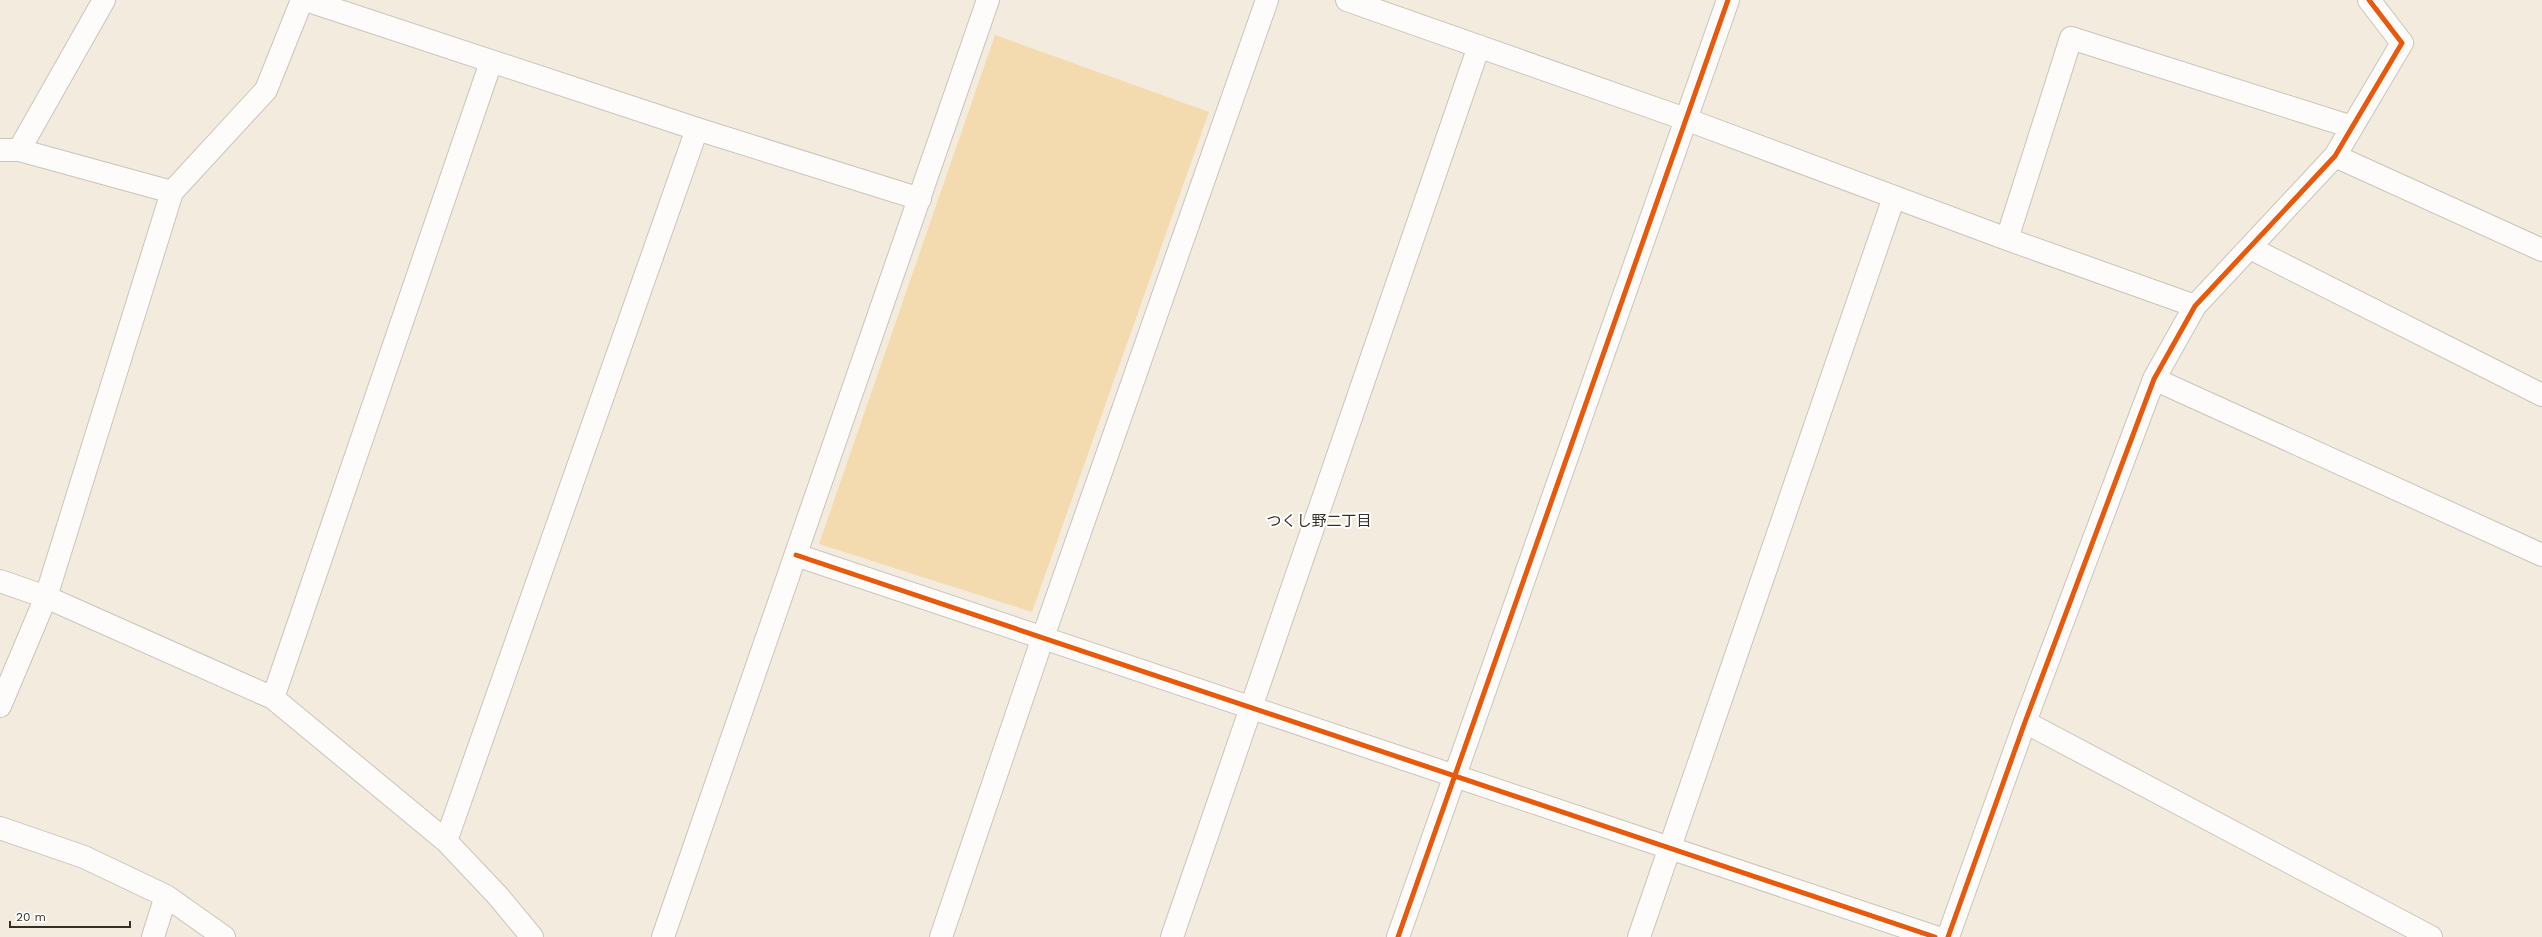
<svg xmlns="http://www.w3.org/2000/svg" width="2542" height="937" viewBox="0 0 2542 937" font-family="'Work Sans','Noto Sans JP',sans-serif">
  <style>
    .green { fill: #f4dbaf }
    .lines { fill: none; stroke-linecap: round; stroke-linejoin: round }
    .minor-casing { stroke: #cbc4ba; stroke-width: 24 }
    .minor { stroke: #fdfcfa; stroke-width: 22 }
    .cycleway-casing { stroke: #fff; stroke-width: 8 }
    .cycleway { stroke: #e8590c; stroke-width: 5 }
    .labels { text-anchor: middle; dominant-baseline: central; stroke-width: 4; stroke-linejoin: round; paint-order: stroke }
    .neighbourhood-label { font-size: 15px; fill: #353027; stroke: #fff }
  </style>
  <rect width="100%" height="100%" fill="#f3ebde"/>
  <path class="green" d="M995,35L1209,112L1032,612L819,544Z"/>
  <g class="lines">
    <defs>
      <path id="minor" d="M306,0L697,129L920,199
        M1347,0L1688,120L2007,239L2195,306
        M0,150H19L172,192
        M19,150L104,0
        M2335,156L2542,250
        M2007,239L2071,38L2352,127
        M2250,248L2542,395
        M2154,379L2542,555
        M796,555L1935,937
        M0,581L46,597L273,698L446,841L498,896L532,937
        M273,698L491,62
        M0,706L46,597L172,192L266,90L302,0
        M2025,722L2431,937
        M0,828L84,857L166,896L224,937
        M446,841L697,129
        M153,937L166,896
        M663,937L988,0
        M941,937L1043,637L1267,0
        M1172,937L1479,46
        M1398,937L1728,0
        M1639,937L1894,197
        M1948,937L2025,722L2154,379L2195,306L2335,156L2402,43L2369,0"/>
    </defs>
    <use href="#minor" class="minor-casing"/>
    <use href="#minor" class="minor"/>
    <defs>
      <path id="cycleway" d="M796,555L1935,937
        M1398,937L1728,0
        M1948,937L2025,722L2154,379L2195,306L2335,156L2402,43L2369,0"/>
    </defs>
    <use href="#cycleway" class="cycleway-casing"/>
    <use href="#cycleway" class="cycleway"/>
  </g>
  <g class="labels">
    <g class="neighbourhood-label">
      <text x="1319" y="521">つくし野二丁目</text>
    </g>
  </g>
  <path d="M10 921v6h120v-6" fill="none" stroke="#353027" stroke-width="2"/>
  <text x="16" y="921" font-size="12" fill="#353027" stroke="#ffffff" stroke-width="3" paint-order="stroke">20 m</text>
</svg>
